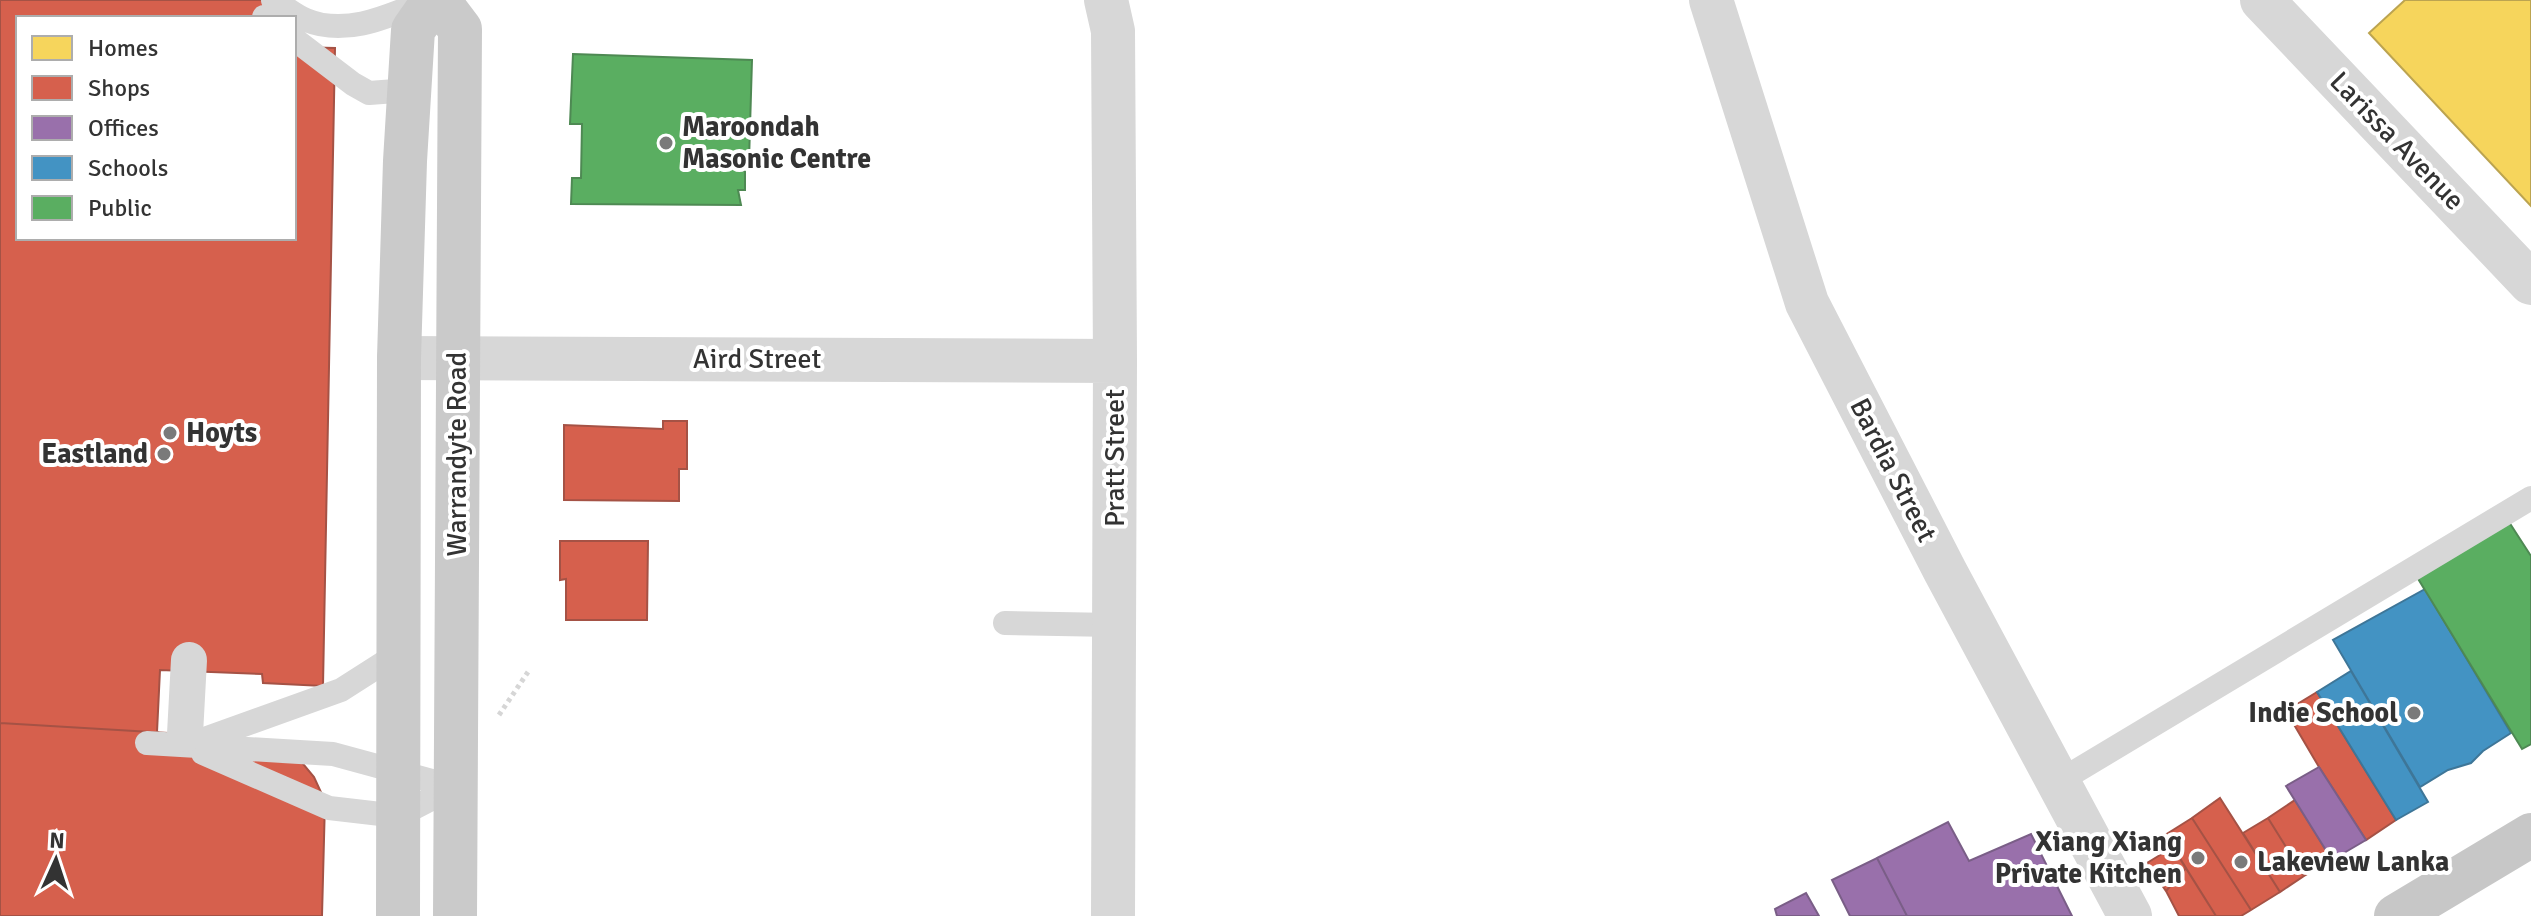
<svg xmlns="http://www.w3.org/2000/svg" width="2531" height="916" viewBox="0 0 2531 916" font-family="Signika,sans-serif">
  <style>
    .homes { fill: #f6d55c; stroke: #bca450; stroke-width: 2 }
    .shops { fill: #d6604d; stroke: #a55245; stroke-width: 2 }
    .offices { fill: #9970ab; stroke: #7a5e87; stroke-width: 2 }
    .schools { fill: #4393c3; stroke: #3e7698; stroke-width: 2 }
    .public { fill: #5aae61; stroke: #4e8953; stroke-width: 2 }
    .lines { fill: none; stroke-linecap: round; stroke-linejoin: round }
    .path { stroke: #d6d6d6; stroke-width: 5; stroke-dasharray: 4 4; stroke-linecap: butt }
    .service { stroke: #d7d7d7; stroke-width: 24 }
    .pedestrian { stroke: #d7d7d7; stroke-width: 36 }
    .minor { stroke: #d7d7d7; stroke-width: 44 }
    .primary { stroke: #cacaca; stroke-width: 44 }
    .trunk { stroke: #c7c7c7; stroke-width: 44 }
    .poi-dot { fill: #7a7a7a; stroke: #fff; stroke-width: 3 }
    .labels { text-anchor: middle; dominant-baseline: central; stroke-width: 8; stroke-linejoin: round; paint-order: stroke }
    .poi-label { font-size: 28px; font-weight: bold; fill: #333; stroke: #fff; text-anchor: start }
    .street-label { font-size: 28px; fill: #333; stroke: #fff }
  </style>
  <rect width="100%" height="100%" fill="#fff"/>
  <path class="homes" d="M2405,0H2531V206L2369,33Z"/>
  <path class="shops" d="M0,0H270L269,18H18V238H294V47L335,48L323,686L263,683L262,674L160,670L157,732L299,759L314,777L325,801L322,916H0Z
    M663,421H687V469H679V501L564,500V425L663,429Z
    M560,541H648L647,620H566V579L560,580Z
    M2317,692L2396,820L2366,840L2319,767L2286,711Z
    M0,723L185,734L299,759L314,777L325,801L322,916H0Z
    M2220,798L2280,892L2251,910L2192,818Z
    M2295,800L2332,860L2304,876L2268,818Z
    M2192,818L2251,910L2241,916H2216L2165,835Z
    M2268,818L2304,876L2280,892L2243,833Z
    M2173,847L2186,868L2166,891L2147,863Z
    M2186,868L2216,916H2179L2166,891Z"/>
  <path class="offices" d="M2319,767L2366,840L2332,860L2286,786Z
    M1948,822L1969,861L2031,834L2072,916H1907L1877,858Z
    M1877,858L1907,916H1850L1832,880Z
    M1806,893L1819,916H1777L1775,909Z"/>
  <path class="schools" d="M2425,589L2511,733L2483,751L2471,763L2448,770L2420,787L2333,640Z
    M2351,671L2428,802L2396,820L2317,692Z"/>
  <path class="public" d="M573,54L752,60L749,161H739V171H745V190H738L741,205L571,204L572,178H581L582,124H570Z
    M2509,522L2531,556V744L2522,749L2417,577Z"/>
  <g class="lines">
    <path class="path" d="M499,715L528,672"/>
    <path class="service" d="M273,0C284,6 295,16 306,20C347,37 391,15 428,0
      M264,17L266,18
      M294,39L353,84L369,93L409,90
      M1005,623L1114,625
      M196,742L341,690L399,653
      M147,743L333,754L454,787
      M203,753L329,808L398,816L454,787
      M2058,782L2531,498"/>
    <path class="pedestrian" d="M185,734L189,660"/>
    <path class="minor" d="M1106,0L1113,31L1115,361L1113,916
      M1711,0L1807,303L1945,571L2130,916
      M2262,0L2531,283
      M399,358L1115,361"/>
    <path class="primary" d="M438,0L460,29L455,916
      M398,916L399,358L405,161L413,30L434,0"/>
    <path class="trunk" d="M2396,916L2531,835"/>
  </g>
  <g class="poi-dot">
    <circle cx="666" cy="143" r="8"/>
    <circle cx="170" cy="433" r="8"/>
    <circle cx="164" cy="454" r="8"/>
    <circle cx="2414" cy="713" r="8"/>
    <circle cx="2198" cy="858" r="8"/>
    <circle cx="2241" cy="862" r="8"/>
  </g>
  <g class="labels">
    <g class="poi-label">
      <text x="682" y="127">Maroondah<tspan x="682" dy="32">Masonic Centre</tspan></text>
      <text x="186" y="433">Hoyts</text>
      <text x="148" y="454" text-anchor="end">Eastland</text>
      <text x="2398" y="713" text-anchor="end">Indie School</text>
      <text x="2182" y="842" text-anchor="end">Xiang Xiang<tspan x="2182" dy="32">Private Kitchen</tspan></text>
      <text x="2257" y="862">Lakeview Lanka</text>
    </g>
    <g class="street-label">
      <text transform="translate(2397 141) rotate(46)">Larissa Avenue</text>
      <text x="757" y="359">Aird Street</text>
      <text transform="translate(457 454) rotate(-90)">Warrandyte Road</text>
      <text transform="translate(1115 458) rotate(-90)">Pratt Street</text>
      <text transform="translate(1893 470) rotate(63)">Bardia Street</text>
    </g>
  </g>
  <rect x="16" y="16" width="280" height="224" fill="#ffffff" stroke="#adadad" stroke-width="2"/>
  <rect x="32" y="36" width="40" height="24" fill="#f6d55c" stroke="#adadad" stroke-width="2"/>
  <text x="88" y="56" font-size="24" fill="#333333">Homes</text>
  <rect x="32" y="76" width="40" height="24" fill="#d6604d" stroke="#adadad" stroke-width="2"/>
  <text x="88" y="96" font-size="24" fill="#333333">Shops</text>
  <rect x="32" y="116" width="40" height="24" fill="#9970ab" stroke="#adadad" stroke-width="2"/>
  <text x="88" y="136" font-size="24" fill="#333333">Offices</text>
  <rect x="32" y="156" width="40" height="24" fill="#4393c3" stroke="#adadad" stroke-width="2"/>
  <text x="88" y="176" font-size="24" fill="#333333">Schools</text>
  <rect x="32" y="196" width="40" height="24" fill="#5aae61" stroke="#adadad" stroke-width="2"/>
  <text x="88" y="216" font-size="24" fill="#333333">Public</text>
  <g transform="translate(56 860) rotate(3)" stroke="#ffffff" stroke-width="6" paint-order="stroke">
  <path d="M0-6L14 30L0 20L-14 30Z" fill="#333333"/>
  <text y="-12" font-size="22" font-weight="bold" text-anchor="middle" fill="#333333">N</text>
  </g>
</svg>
